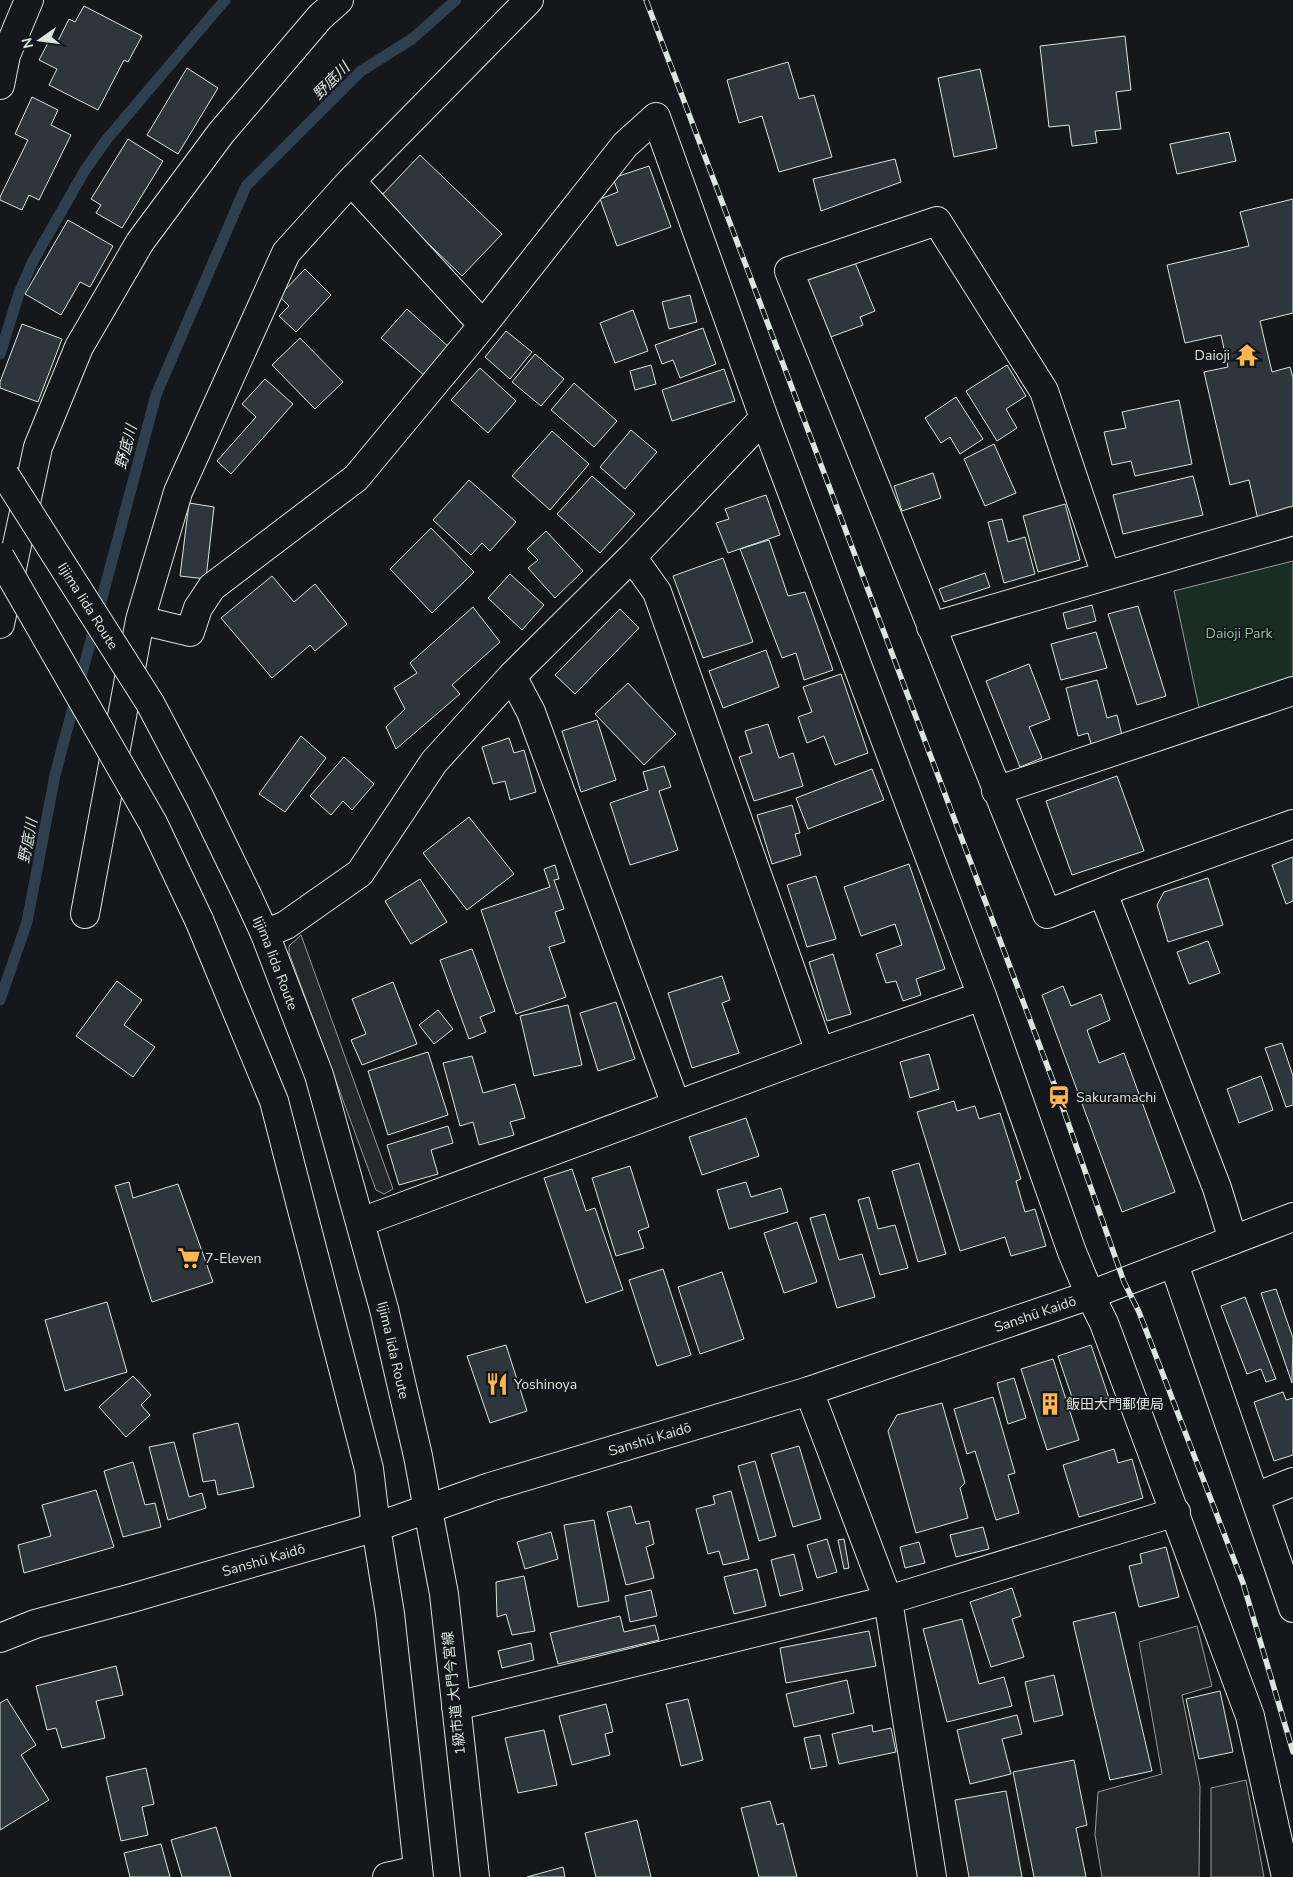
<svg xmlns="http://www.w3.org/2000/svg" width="1293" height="1877" viewBox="0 0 1293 1877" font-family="'Nunito Sans','Noto Sans JP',sans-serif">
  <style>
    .green { fill: #1a2d24; stroke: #939e99 }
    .parking { fill: #24282b; stroke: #939e99 }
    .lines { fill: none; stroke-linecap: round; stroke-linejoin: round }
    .stream { stroke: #2f3f4d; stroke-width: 11 }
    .building { fill: #2c363c; stroke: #d8e6dc }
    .minor-casing { stroke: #d8e6dc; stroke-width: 30 }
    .tertiary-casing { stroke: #d8e6dc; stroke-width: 30 }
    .primary-casing { stroke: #d8e6dc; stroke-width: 30 }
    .minor { stroke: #14181c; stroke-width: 28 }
    .tertiary { stroke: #14181c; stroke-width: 28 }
    .primary { stroke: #14181c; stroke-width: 28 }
    .rail-casing { stroke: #d8e6dc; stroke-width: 5.5 }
    .rail { stroke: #14181c; stroke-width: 4; stroke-dasharray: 11; stroke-linecap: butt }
    .primary-bridge-casing { stroke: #d8e6dc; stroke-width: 30; stroke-linecap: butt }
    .primary-bridge { stroke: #14181c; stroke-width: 28 }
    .labels { text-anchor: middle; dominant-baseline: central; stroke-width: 4; stroke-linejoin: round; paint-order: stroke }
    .poi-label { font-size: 14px; fill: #d8e6dc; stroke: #14181c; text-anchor: start }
    .street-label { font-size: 14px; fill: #d8e6dc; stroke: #14181c }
    .park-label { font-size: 14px; fill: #8ac095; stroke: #14181c }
    .water-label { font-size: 15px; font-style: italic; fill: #d8e6dc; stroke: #14181c }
  </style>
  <rect width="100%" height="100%" fill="#14181c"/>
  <path class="green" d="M1293,561V682L1200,712L1174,591Z"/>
  <path class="parking" d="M301,935L393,1189L384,1194L376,1190L289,953V946Z
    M1197,1626L1212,1686L1182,1695L1200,1786L1199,1877H1102L1095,1835L1098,1792L1162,1774L1139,1642Z
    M1246,1780L1264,1877H1211V1788Z"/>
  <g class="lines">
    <path class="stream" d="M0,354L19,293L33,261L85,170L107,139L225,0
      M0,1000L27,922L55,775L156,395L246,186L361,71L412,39L456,0"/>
  </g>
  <path class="building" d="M84,6L142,36L128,62L124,60L98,110L49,85L57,69L39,60L50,39L57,43L69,19L75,22Z
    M1125,36L1131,90L1116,92L1121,129L1095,131L1097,143L1072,146L1069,125L1049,127L1040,46Z
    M788,62L799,99L814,95L832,157L779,172L762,116L739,123L727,80Z
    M187,68L218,88L178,154L147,135Z
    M980,69L997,148L954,157L938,78Z
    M32,97L58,110L51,125L71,135L39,200L29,195L22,210L0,200V197L28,140L15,134Z
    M1229,132L1236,161L1177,174L1170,144Z
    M128,139L163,161L122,228L96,213L101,205L91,199Z
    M420,155L502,234L462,276L380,197Z
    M895,159L901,182L821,211L813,179Z
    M649,166L671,227L617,246L600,199L618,192L613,178Z
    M1293,199V313L1260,321L1272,372L1290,367L1293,378V517L1259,524L1249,480L1230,485L1204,372L1228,367L1221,335L1185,343L1167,265L1249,246L1240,212Z
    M68,220L113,246L90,287L80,282L61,315L25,294Z
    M852,255L875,311L860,317L863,325L828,338L803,274Z
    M305,269L331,295L296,332L279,316L289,306L279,296Z
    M690,295L697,322L669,329L662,302Z
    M407,309L451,349L426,377L381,338Z
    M633,310L648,351L615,363L600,323Z
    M22,324L62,339L38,402L0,388V382Z
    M703,328L716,364L680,378L673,360L662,364L655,345Z
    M506,331L532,352L510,379L485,357Z
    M300,338L343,382L315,409L272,365Z
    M535,354L564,379L541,406L512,382Z
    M651,365L656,384L635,390L630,371Z
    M1007,365L1026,396L1006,409L1017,428L997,441L966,391Z
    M480,368L516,401L488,433L451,400Z
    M724,369L735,401L672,421L662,390Z
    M265,379L293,404L231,474L217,461L256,417L242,404Z
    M574,383L617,421L594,447L551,410Z
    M956,397L983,439L960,454L950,437L941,443L925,418Z
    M1179,400L1192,464L1135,476L1131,461L1112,465L1104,432L1126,428L1122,412Z
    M631,430L657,452L625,489L600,467Z
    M552,431L589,464L550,510L512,476Z
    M994,444L1016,493L985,506L964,459Z
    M933,473L941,498L902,511L894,486Z
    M592,476L635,514L600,553L557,514Z
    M1193,476L1203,515L1123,534L1113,495Z
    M469,480L516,522L490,551L482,543L471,555L433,520Z
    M766,495L780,535L728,553L716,523L729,519L725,509Z
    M189,503L214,507L206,579L180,576Z
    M1065,504L1080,560L1038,572L1023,516Z
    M1002,519L1008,542L1025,537L1035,574L1004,583L988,522Z
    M431,528L474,572L432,613L390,569Z
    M546,531L583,571L555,598L528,568L538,560L527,549Z
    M769,540L788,596L805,592L833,670L804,680L796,653L782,658L740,549Z
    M723,558L753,642L703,658L673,576Z
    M985,573L990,587L944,602L939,589Z
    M510,574L544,605L522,630L488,598Z
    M272,576L294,602L315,584L347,624L315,651L310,645L272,678L221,618Z
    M1092,605L1096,621L1067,629L1063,613Z
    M1138,606L1166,696L1137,705L1108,614Z
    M473,607L500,642L452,685L460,694L396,749L386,727L405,709L394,688L417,673L410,663Z
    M620,609L639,628L575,694L555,675Z
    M1096,632L1107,668L1061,680L1051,644Z
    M766,650L779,687L723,708L709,671Z
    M1029,664L1050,719L1029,727L1042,758L1020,767L986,681Z
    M841,674L868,753L835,765L824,736L807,743L798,717L812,712L803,687Z
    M1097,680L1107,718L1117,715L1123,739L1092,747L1088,733L1078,736L1066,688Z
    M628,683L676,734L644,765L595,714Z
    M597,720L616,780L581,792L562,731Z
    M768,724L779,758L793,753L803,786L754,801L739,757L752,753L745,731Z
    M301,736L326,758L285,812L259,794Z
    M509,738L514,753L524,750L536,792L510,800L505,781L493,784L482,747Z
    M344,757L374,784L352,810L343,801L331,815L310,796Z
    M664,766L671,787L659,791L678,850L630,865L610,803L648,790L643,772Z
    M872,769L884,800L808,829L796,798Z
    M1117,776L1144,851L1072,875L1046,801Z
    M792,805L800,833L795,834L801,855L772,864L757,815Z
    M469,817L514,874L467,910L423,853Z
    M1293,857V901L1286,904L1272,865Z
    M909,864L945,969L916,979L921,995L903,1001L896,981L886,983L876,954L902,945L895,924L861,936L844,887Z
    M555,865L559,879L554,880L564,909L555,912L565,942L549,947L566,997L516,1014L481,910L550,887L544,869Z
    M816,876L836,939L807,947L787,885Z
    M1208,878L1223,925L1168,942L1157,905L1164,892Z
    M420,879L447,922L411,944L385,901Z
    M1208,941L1220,973L1189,984L1177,952Z
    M472,949L495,1011L480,1017L486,1032L469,1039L440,960Z
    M833,954L851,1014L827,1021L809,962Z
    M722,976L730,1000L722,1003L739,1053L692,1068L668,993Z
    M117,981L142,1000L124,1025L155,1047L133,1077L76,1036Z
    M393,982L417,1044L362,1065L351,1040L366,1034L352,999Z
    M1063,986L1071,1006L1101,994L1110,1020L1087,1030L1099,1063L1124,1053L1175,1192L1122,1212L1042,995Z
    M616,1002L635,1059L598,1071L580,1013Z
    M568,1005L582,1065L534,1076L520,1016Z
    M438,1010L453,1029L434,1044L419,1025Z
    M1282,1043L1293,1076V1105L1286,1107L1265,1048Z
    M428,1052L448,1115L388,1135L368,1071Z
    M929,1054L939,1089L910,1098L900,1062Z
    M472,1056L483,1093L515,1084L525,1118L510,1122L514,1135L479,1145L473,1122L460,1126L443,1063Z
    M1261,1076L1273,1110L1239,1123L1227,1089Z
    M954,1101L957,1111L975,1106L979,1119L1000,1113L1021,1179L1016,1181L1025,1212L1035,1209L1046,1246L1011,1256L1005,1237L960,1251L917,1112Z
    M746,1118L759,1156L702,1175L689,1137Z
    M448,1126L453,1143L431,1150L438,1174L399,1185L387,1145Z
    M919,1163L946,1254L918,1262L892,1171Z
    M630,1166L649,1227L638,1231L644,1248L616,1256L592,1178Z
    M572,1169L586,1211L595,1208L623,1290L586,1303L544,1178Z
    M129,1182L133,1198L178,1184L213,1282L152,1302L115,1186Z
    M746,1182L751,1197L781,1188L788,1212L729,1229L717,1190Z
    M869,1197L878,1229L895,1225L908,1268L880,1275L858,1200Z
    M825,1214L839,1260L862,1254L875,1297L837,1308L810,1218Z
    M797,1222L817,1282L784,1293L764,1233Z
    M663,1269L691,1355L657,1366L629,1280Z
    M722,1272L744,1339L700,1354L678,1287Z
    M1276,1289L1293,1338L1292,1383L1261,1293Z
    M1245,1297L1276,1379L1266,1382L1261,1369L1247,1374L1221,1306Z
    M107,1302L127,1372L65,1391L45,1320Z
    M506,1345L527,1411L490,1423L467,1356Z
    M1091,1345L1109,1398L1076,1409L1058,1356Z
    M1053,1359L1079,1440L1047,1450L1021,1369Z
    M133,1376L151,1395L141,1405L150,1415L126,1437L99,1407Z
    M1014,1378L1026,1418L1008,1424L997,1383Z
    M1283,1392L1286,1400L1293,1398V1455L1274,1461L1254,1402Z
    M993,1397L1015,1473L1008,1475L1019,1513L996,1520L975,1451L967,1454L954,1409Z
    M942,1403L965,1483L960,1488L968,1518L916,1533L888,1431L897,1415Z
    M238,1423L254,1487L218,1495L215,1480L203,1482L193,1434Z
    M174,1442L189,1497L202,1493L206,1508L168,1520L149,1447Z
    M799,1446L821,1519L793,1527L771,1454Z
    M1114,1449L1118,1463L1132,1459L1143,1498L1079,1517L1063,1465Z
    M755,1461L776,1536L759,1541L738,1466Z
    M133,1462L145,1505L155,1503L161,1527L123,1537L104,1471Z
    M96,1490L114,1547L24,1573L18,1545L51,1536L42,1505Z
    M731,1491L749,1559L723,1565L719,1551L708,1554L696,1509L715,1504L713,1496Z
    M631,1506L636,1524L649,1521L654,1544L646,1547L654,1578L626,1585L607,1512Z
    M594,1520L609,1601L578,1607L564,1525Z
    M983,1527L989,1549L956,1557L950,1535Z
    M551,1532L558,1559L525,1569L517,1542Z
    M827,1539L837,1572L817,1578L807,1545Z
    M844,1539L849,1568L844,1569L838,1540Z
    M919,1542L925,1563L905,1568L900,1547Z
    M1166,1547L1179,1597L1139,1607L1129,1566L1142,1563L1140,1554Z
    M794,1554L803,1590L780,1596L771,1560Z
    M757,1569L766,1606L734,1614L724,1577Z
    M524,1576L535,1631L512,1635L506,1614L497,1617L496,1582Z
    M1012,1588L1021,1616L1012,1619L1024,1657L991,1667L970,1602Z
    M651,1590L657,1616L630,1622L625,1596Z
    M1115,1612L1152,1771L1110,1780L1073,1622Z
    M620,1616L624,1632L655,1625L659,1640L558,1664L550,1633Z
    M962,1619L979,1684L1004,1677L1012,1706L947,1722L923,1629Z
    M869,1631L876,1666L786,1683L780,1648Z
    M531,1643L534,1660L502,1668L498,1651Z
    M116,1666L123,1695L96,1701L105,1738L62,1748L56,1728L47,1730L36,1686Z
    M1054,1675L1063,1715L1034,1722L1025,1682Z
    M847,1680L854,1713L794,1727L786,1694Z
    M1220,1691L1233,1752L1199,1759L1186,1699Z
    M7,1699L36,1745L21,1755L49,1800L0,1830V1703Z
    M688,1699L703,1760L681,1766L666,1704Z
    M606,1704L613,1732L605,1734L610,1755L572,1765L559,1716Z
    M1017,1715L1022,1734L1002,1739L1011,1774L970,1784L957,1730Z
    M872,1725L873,1732L891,1728L896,1752L839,1764L832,1734Z
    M544,1730L557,1785L518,1793L505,1738Z
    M820,1735L827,1766L811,1769L804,1738Z
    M1074,1760L1087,1825L1076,1828L1086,1877H1034L1013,1772Z
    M146,1768L154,1804L142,1807L148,1835L121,1841L106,1777Z
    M1006,1791L1022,1877H969L955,1800Z
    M770,1801L777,1825L783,1823L797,1877H759L741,1808Z
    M637,1820L651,1877H596L585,1833Z
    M216,1827L231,1877H182L171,1840Z
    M161,1844L170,1877H130L124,1853Z
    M563,1867L565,1877H527Z"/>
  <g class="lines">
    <defs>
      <path id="minor" d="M0,85L6,55L29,0
        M351,181L483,325
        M632,557L657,592L820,1052
        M1106,575L1044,391L937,221L789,271L1047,914L1121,885L1293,824
        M140,620L178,492L286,253L351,181L529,0
        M0,624L38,447L79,347L140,242L221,133L320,17L339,0
        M931,627L1293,521
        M512,676L531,712L676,1105
        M996,791L1293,691
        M1103,893L1217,1188L1233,1240
        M85,914L140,620L190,632L198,608L212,587L356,478L483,325L625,145L656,117L764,418L982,996L1072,1252L1090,1295L1104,1323L1250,1716L1286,1877
        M265,934L286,925L360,873L434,762L512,676L632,557L764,418
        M361,1222L820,1052L982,996
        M1174,1264L1293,1608
        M809,1391L888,1600L932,1877
        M1255,1497L1293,1482
        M456,1706L888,1600L1176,1512
        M387,1877L418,1870"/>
      <path id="tertiary" d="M428,1510L444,1594L475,1877
        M376,1527L390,1614L419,1877"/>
      <g id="primary">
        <path id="s1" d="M247,895L265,934L319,1075L384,1309L418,1456L428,1510"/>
        <path d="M199,920L274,1101L369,1469L376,1527"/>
        <path id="s2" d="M0,1638L35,1624L132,1598L376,1527L490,1487L809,1391L1090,1295L1293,1217"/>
      </g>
    </defs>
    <use href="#minor" class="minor-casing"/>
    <use href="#tertiary" class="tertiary-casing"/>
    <use href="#primary" class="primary-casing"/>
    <use href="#minor" class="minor"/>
    <use href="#tertiary" class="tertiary"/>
    <use href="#primary" class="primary"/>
    <defs>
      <path id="rail" d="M646,0L1059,1097L1124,1282L1139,1312L1243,1583L1293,1752"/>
    </defs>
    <use href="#rail" class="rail-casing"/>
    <use href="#rail" class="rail"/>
    <defs>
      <g id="primary-bridge">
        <path id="s3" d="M5,475L150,703L200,798L247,895"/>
        <path d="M0,557L153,823L199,920"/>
      </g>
    </defs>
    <use href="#primary-bridge" class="primary-bridge-casing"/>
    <use href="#primary-bridge" class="primary-bridge"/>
  </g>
  <defs>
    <symbol id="temple-bare" viewBox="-9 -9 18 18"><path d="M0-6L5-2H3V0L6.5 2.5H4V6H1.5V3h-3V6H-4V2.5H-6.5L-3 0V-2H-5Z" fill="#ffb74d" stroke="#14181c" stroke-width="2.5" paint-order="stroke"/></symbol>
    <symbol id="station-bare" viewBox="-9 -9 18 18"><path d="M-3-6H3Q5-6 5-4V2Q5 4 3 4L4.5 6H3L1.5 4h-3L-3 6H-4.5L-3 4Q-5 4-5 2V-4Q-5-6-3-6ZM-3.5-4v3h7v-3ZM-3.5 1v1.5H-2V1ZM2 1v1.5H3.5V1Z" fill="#ffb74d" stroke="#14181c" stroke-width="2.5" paint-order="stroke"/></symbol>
    <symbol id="supermarket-bare" viewBox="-9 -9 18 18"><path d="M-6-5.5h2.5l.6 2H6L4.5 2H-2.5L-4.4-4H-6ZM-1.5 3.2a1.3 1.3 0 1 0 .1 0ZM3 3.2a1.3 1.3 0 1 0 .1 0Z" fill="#ffb74d" stroke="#14181c" stroke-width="2.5" paint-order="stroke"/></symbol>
    <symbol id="restaurant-bare" viewBox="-9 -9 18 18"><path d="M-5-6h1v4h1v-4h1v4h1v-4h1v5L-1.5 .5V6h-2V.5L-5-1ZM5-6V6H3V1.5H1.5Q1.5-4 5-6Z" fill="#ffb74d" stroke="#14181c" stroke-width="2.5" paint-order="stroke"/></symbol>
    <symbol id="building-bare" viewBox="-9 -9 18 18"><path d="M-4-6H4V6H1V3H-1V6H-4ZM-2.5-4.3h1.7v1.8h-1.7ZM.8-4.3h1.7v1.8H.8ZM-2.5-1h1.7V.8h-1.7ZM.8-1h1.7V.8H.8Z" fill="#ffb74d" stroke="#14181c" stroke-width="2.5" paint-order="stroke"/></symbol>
  </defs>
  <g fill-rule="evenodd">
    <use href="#temple-bare" x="1231" y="339" width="32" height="32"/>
    <use href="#station-bare" x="1043" y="1081" width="32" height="32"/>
    <use href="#supermarket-bare" x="173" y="1242" width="32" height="32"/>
    <use href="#restaurant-bare" x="481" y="1368" width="32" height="32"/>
    <use href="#building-bare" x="1034" y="1388" width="32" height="32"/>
  </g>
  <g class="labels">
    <g class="poi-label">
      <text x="1230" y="355" text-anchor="end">Daioji</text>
      <text x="1076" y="1097">Sakuramachi</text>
      <text x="205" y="1258">7-Eleven</text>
      <text x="514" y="1384">Yoshinoya</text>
      <text x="1066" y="1404">飯田大門郵便局</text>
    </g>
    <g class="street-label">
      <text stroke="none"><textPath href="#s3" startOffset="155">Iijima Iida Route</textPath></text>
      <text stroke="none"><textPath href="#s1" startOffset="74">Iijima Iida Route</textPath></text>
      <text stroke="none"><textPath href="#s2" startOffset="1085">Sanshū Kaidō</textPath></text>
      <text stroke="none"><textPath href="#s1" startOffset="479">Iijima Iida Route</textPath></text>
      <text stroke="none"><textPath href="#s2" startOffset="680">Sanshū Kaidō</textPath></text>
      <text stroke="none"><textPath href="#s2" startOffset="275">Sanshū Kaidō</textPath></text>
      <text transform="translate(454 1693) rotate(-96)">1級市道 大門今宮線</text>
    </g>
    <g class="park-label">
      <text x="1239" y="633">Daioji Park</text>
    </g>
    <g class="water-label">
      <text transform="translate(331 81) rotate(-45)">野底川</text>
      <text transform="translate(126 447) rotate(-75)">野底川</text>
      <text transform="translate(28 841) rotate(-79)">野底川</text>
    </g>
  </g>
  <g transform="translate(40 40) rotate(256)" stroke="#14181c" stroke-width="4" paint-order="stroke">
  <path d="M0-4L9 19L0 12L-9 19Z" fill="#d8e6dc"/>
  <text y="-8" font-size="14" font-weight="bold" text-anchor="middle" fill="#d8e6dc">N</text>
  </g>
</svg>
